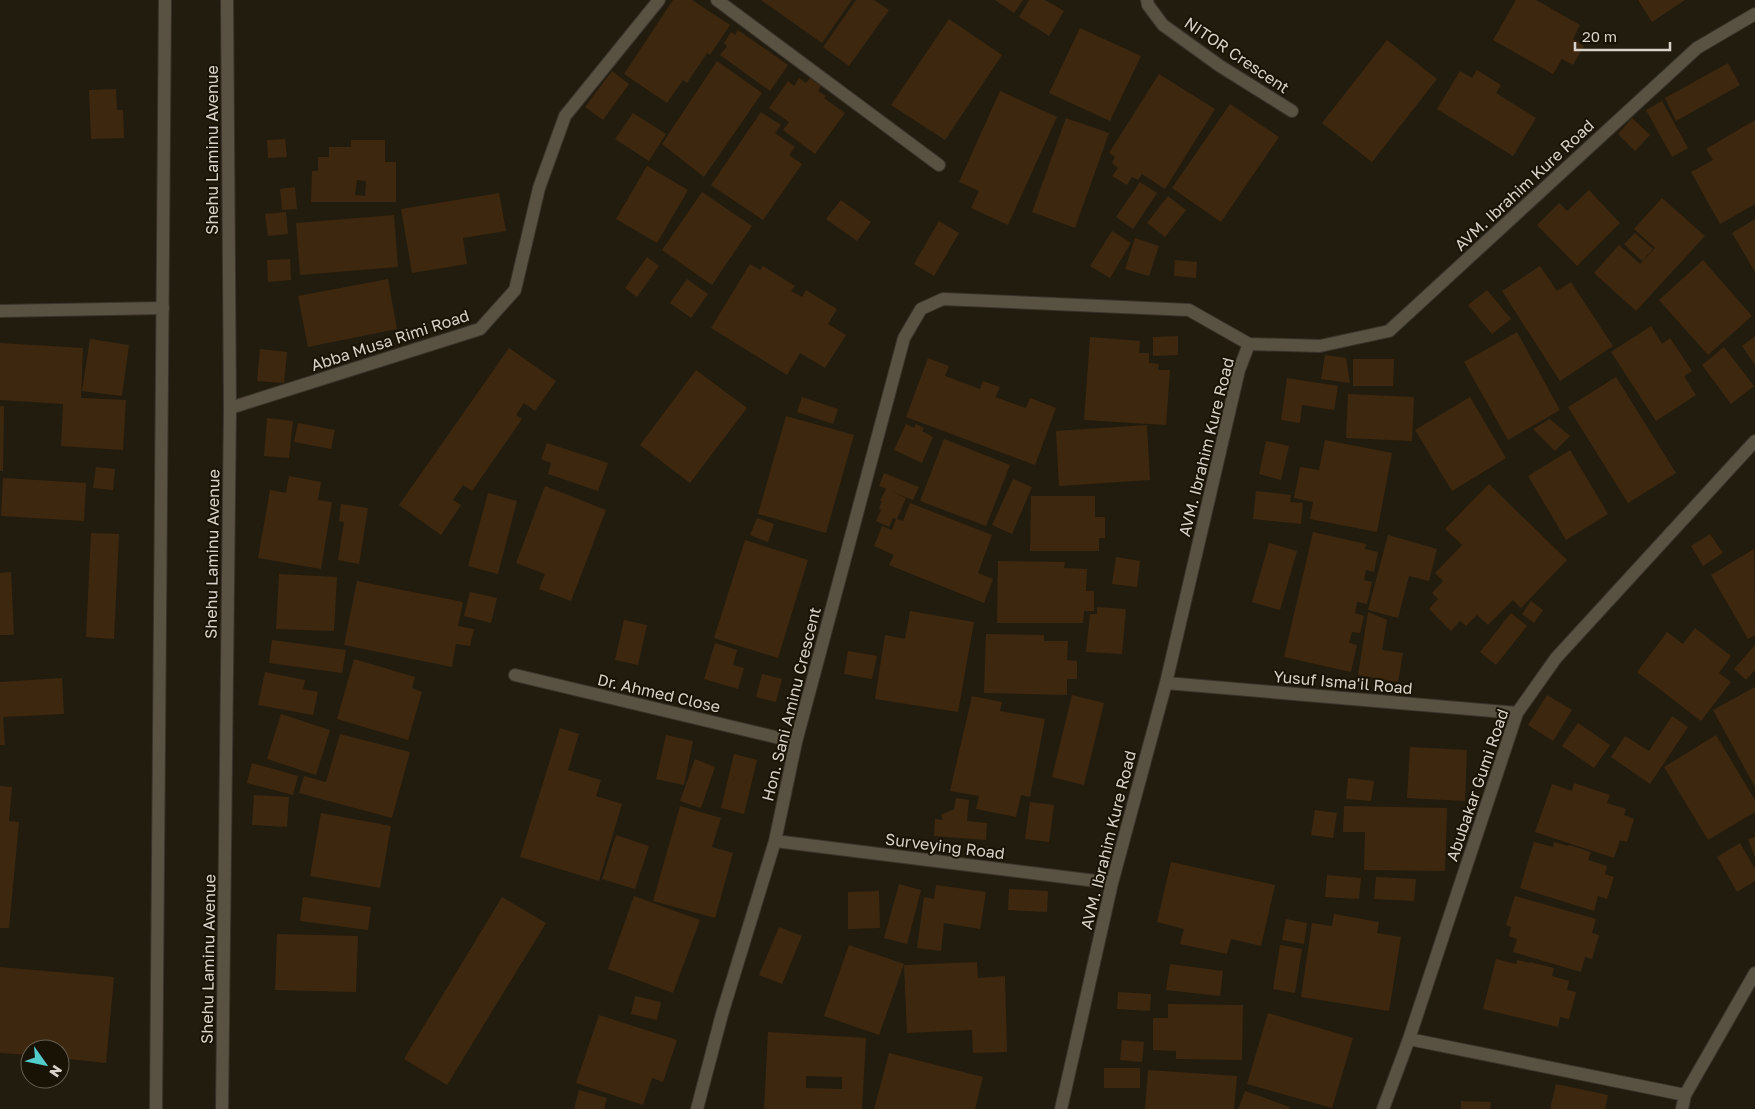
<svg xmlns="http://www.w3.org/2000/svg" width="1755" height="1109" viewBox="0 0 1755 1109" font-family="'Golos Text',sans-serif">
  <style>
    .building { fill: #3e270f; fill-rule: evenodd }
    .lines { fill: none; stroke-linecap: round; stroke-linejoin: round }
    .service-casing { stroke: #39342c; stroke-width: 14 }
    .minor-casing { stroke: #39342c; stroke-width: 14 }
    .tertiary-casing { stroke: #39342c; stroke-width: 14 }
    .service { stroke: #595242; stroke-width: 12 }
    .minor { stroke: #595242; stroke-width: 12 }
    .tertiary { stroke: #595242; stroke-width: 12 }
    .labels { text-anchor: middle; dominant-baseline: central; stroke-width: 4; stroke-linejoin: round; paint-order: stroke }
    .street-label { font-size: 16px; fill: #d8d3ca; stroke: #191305 }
  </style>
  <rect width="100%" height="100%" fill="#221c0e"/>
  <path class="building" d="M673,0H692L730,25L710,55L707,53L687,83L683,80L667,103L624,74Z
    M761,0H852L822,43Z
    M856,0H874L889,10L849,66L823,47Z
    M995,0H1023L1014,13Z
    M1029,0H1045L1064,11L1049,36L1019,17Z
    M1516,0H1536L1580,25L1573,39L1584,46L1573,65L1562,59L1553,74L1493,40Z
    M1638,0H1685L1652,22Z
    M949,19L1002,55L945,140L891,105Z
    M1080,28L1141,56L1110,121L1049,93Z
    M738,30L788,65L770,91L720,55L727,46L724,43L731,32L735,35Z
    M1387,40L1437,79L1372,162L1322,123Z
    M717,61L762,93L704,177L662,144Z
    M1728,63L1740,85L1676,121L1665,98Z
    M1477,70L1501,85L1496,93L1536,118L1513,156L1437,109L1460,71L1472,78Z
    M612,71L629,84L603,120L585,107Z
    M1159,74L1215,109L1165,189L1142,174L1138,180L1132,177L1127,185L1112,176L1118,168L1112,163L1115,157L1109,153Z
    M799,78L806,83L810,78L821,86L818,91L826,96L824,98L845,113L815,154L783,130L789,122L769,108L788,81L794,86Z
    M116,89L117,110H123L124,138L91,139L89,90Z
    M1000,91L1057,117L1008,225L971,208L979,191L959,182Z
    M1662,101L1688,148L1672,157L1646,110Z
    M1230,104L1279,137L1221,222L1172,188Z
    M761,112L781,125L775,133L795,147L789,155L802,164L763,220L711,185Z
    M633,113L666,134L649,161L615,139Z
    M1066,118L1109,133L1075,228L1032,212Z
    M1632,118L1650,135L1635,151L1618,134Z
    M1755,120V204L1720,224L1691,172L1713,160L1706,149Z
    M285,139L287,157L268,158L267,140Z
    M351,140H385V162H396V202H311L312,171H318V157H329V147H351ZM357,180L366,181L365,196L355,195Z
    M647,166L688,190L657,243L616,219Z
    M1140,182L1157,193L1133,229L1116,217Z
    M295,187L297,209L282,210L280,189Z
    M1589,190L1620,223L1577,266L1537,225L1559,203L1567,211Z
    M702,192L752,226L712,285L662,250Z
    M499,193L506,231L463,238L467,264L412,273L401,209Z
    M1168,196L1186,210L1165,237L1147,223Z
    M1662,198L1705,236L1636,311L1594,273L1619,245L1640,264L1655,248L1634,229Z
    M841,200L871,222L857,241L826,219Z
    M286,212L288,234L268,236L265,214Z
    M394,215L398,267L300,275L296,223Z
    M1755,219V272L1732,233Z
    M939,221L959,233L934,276L914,264Z
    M1112,231L1131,243L1110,278L1090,266Z
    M1635,233L1653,249L1642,261L1624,244Z
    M1135,238L1159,246L1149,276L1125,269Z
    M647,257L659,266L637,297L625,288Z
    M290,259L291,280L268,282L267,260Z
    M1175,260L1197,262L1196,278L1174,276Z
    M1703,260L1752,316L1708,355L1659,300Z
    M750,264L760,270L763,266L795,286L791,291L802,297L806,290L837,309L828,324L846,335L825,368L800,353L787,375L711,328Z
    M1540,266L1557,291L1571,282L1613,346L1560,381L1502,291Z
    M388,279L397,329L308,347L298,296Z
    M687,279L708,294L691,318L670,303Z
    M1487,290L1511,319L1492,334L1468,305Z
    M1651,326L1662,344L1670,338L1692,371L1684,376L1696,395L1656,421L1611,352Z
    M1517,332L1560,410L1508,440L1464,362Z
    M1178,336V355L1153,356V337Z
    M1755,336V365L1742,346Z
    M1090,337L1140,341L1139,353H1149V363L1159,364L1158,370H1170L1166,425L1084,420Z
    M90,339L129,345L122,396L82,391Z
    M0,343L83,348L81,398L126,400L123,450L61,446L63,404L0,400Z
    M1724,347L1754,386L1731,404L1702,365Z
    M509,348L556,381L535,411L524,403L516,415L522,419L472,491L463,485L453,500L461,505L441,535L399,505Z
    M260,349L287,352L284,383L257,381Z
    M1325,355L1346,358L1350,383L1321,379Z
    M928,358L949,366L945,376L980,389L983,381L1000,387L995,397L1026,408L1030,398L1056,408L1035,465L906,417Z
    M1353,359H1394L1393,386H1353Z
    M696,370L747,408L690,483L640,445Z
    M1616,377L1676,473L1628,503L1568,407Z
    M1287,378L1338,386L1334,410L1302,405L1300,423L1281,420Z
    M1348,394L1414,397L1412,441L1346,438Z
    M802,397L838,409L833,424L797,412Z
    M1470,397L1506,458L1452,491L1415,430Z
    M0,406H4L3,471H0Z
    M786,416L854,435L826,533L758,514Z
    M267,418L293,421L289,458L264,456Z
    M1550,419L1570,436L1555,451L1533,429Z
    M298,423L335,430L331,449L294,442Z
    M906,424L914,428L916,424L924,428L922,431L933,437L922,463L894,450Z
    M1147,425L1150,480L1059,486L1056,431Z
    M944,439L1010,465L986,526L920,501Z
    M1325,440L1392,453L1377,532L1310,519L1313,502L1294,498L1300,467L1319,470Z
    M1266,441L1289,446L1281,480L1259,474Z
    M547,443L608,463L598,491L548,474L551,463L541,459Z
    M1570,450L1608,514L1566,540L1528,476Z
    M96,467L115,469L113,490L93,488Z
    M884,473L919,487L913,500L891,491L906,498L897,519L903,521L910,503L992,535L978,573L993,579L984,603L889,565L894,555L874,546L882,526L892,530L896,519L893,518L889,527L876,521L881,510L879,508L882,501H880L886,489L879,486Z
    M289,476L321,482L318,500L332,502L321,569L258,558L270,490L286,493Z
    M3,478L86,483L84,521L1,516Z
    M1013,479L1032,487L1012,534L992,525Z
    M1489,484L1567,560L1521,608L1513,600L1488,625L1477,615L1466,626L1460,621L1451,631L1429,609L1438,599L1432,593L1443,581L1435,573L1462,545L1445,529Z
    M545,486L606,510L571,601L539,589L545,574L516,563Z
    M1256,491L1291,495L1290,502L1303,503L1301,524L1253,519Z
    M488,493L517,501L498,574L468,566Z
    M1031,496H1095V517H1105V538H1099V551H1030Z
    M341,504L368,508L359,564L338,560L344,522L339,521Z
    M757,518L774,524L768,542L750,535Z
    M1313,532L1366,544L1365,549L1378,552L1374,572L1366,570L1364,580L1372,582L1367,604L1357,602L1355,613L1364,616L1360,633L1352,632L1349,643L1357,645L1351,672L1284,657Z
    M91,533L119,534L114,639L86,637Z
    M1710,534L1723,553L1703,566L1691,546Z
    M1388,535L1437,549L1429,581L1409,576L1398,618L1368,610Z
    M745,540L808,560L778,658L714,638Z
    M1269,543L1297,551L1280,610L1252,602Z
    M1754,549L1755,635L1748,639L1711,575Z
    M1116,557L1140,561L1137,587L1112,584Z
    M998,561L1065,562L1064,568L1087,569L1086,591H1094V611H1084L1083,623H997Z
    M11,572L14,635H0V573Z
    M279,574L337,577L334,631L276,629Z
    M357,581L463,602L458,626L474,629L470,646L456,644L452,667L344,645Z
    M470,592L497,598L491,623L464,616Z
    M1531,601L1543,610L1534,623L1522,614Z
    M1097,607L1126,609L1122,654L1086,652L1090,614H1097Z
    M910,611L974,622L958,712L875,699L885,635L905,639Z
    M1368,612L1387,620L1382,650L1403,653L1398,682L1358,675Z
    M1511,613L1527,626L1496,665L1480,652Z
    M624,620L647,625L638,665L615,660Z
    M1695,628L1731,656L1719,673L1731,682L1701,721L1637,672L1667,632L1683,644Z
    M986,634L1044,635V641H1068L1067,660L1077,661V679H1067V695L984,693Z
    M272,640L346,650L342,673L269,663Z
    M715,643L737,650L733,665L744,668L738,689L704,679Z
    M1755,645V670L1746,680L1734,669Z
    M848,651L877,656L872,679L844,674Z
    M354,659L415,677L412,688L422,692L408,740L337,719Z
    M265,672L305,680L303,689L318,692L313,715L258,705Z
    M762,674L782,679L776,702L756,697Z
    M62,678L64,714L3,717L5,745H0V682Z
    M1755,687V787L1713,710Z
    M1072,695L1104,703L1084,785L1052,777Z
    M1547,695L1572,710L1553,741L1528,725Z
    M972,696L1002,702L1000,711L1045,719L1030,797L1021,795L1016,817L976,809L979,796L950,791Z
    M281,714L330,730L316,775L267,759Z
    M1672,716L1688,727L1650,784L1611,757L1625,736L1649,751Z
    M1578,723L1610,745L1594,768L1562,746Z
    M560,728L579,734L568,770L601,780L596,796L622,804L599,881L520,857Z
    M340,734L410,752L392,818L299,793L304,776L326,782Z
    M666,735L693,741L684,785L656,779Z
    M1716,735L1755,800V812L1708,840L1664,767Z
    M1410,747L1467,750L1465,801L1407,798Z
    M734,754L757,760L744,814L721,808Z
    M695,759L715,767L701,808L680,801Z
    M252,763L298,776L293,795L247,783Z
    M1348,778L1374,781L1371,801L1346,799Z
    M1574,783L1610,795L1607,803L1626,809L1624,815L1634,819L1627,842L1620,840L1614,858L1535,832L1552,784L1572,791Z
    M0,786L12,787L9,821L19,822L9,928H0Z
    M254,795L289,797L287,827L252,825Z
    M956,798L969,800L967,821L987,823L986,840L934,836L935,819L943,820L941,815L954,809Z
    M1030,802L1054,805L1049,842L1025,839Z
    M680,806L721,818L712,847L733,853L715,918L653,901Z
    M1344,806L1447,808L1445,871L1364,870L1365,832H1343Z
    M1315,810L1337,813L1333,838L1311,835Z
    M321,813L391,826L380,888L310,876Z
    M616,835L649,846L635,889L602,879Z
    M1755,837V858L1748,839Z
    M1534,842L1553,847L1554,842L1568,846L1569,845L1591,852L1588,860L1607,866L1605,874L1614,877L1607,899L1598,896L1594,911L1520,888Z
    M1740,843L1755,869V881L1737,892L1717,857Z
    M1171,862L1275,885L1261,946L1231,939L1227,954L1180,944L1184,929L1157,922Z
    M1327,875L1361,878L1359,899L1325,897Z
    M1376,877L1416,879L1414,901L1374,899Z
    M899,884L921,890L907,944L884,938Z
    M936,885L986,892L980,929L944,923L941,951L917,948L924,897L934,899Z
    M1009,889L1048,891L1047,912L1008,910Z
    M879,891L880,928L848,929V892Z
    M634,896L700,920L673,993L608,969Z
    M1515,896L1596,919L1592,933L1599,935L1592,959L1585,957L1581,972L1513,952L1517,939L1509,936L1511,927L1506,925Z
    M303,897L371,907L368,930L300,921Z
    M502,897L546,923L447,1085L404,1059Z
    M1334,914L1379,922L1377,933L1401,937L1389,1011L1301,997L1312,923L1332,926Z
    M1286,919L1307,923L1304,944L1282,940Z
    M779,927L802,936L782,984L759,975Z
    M277,934L358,936L356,992L275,990Z
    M849,945L904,964L879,1035L824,1016Z
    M1280,945L1302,949L1295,993L1273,989Z
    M1496,959L1516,964L1517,960L1530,963V962L1554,968L1552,976L1569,981L1567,990L1576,992L1569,1019L1560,1017L1558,1027L1483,1009Z
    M977,962L978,978L1005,976L1007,1052L973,1053L972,1030L907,1033L904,965Z
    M1170,964L1223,971L1220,996L1166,990Z
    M0,967L114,977L106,1063L60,1058V1049H30V1055L0,1053Z
    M1118,992L1151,994L1150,1011L1117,1009Z
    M635,996L661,1002L657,1020L631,1014Z
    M1168,1004L1243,1005L1242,1060L1176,1059V1051L1153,1050V1018H1168Z
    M1268,1013L1353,1038L1332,1108L1247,1084Z
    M599,1015L677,1040L663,1082L652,1078L643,1105L576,1083Z
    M768,1032L866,1038L862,1109H764ZM806,1076L842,1077V1089L806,1088Z
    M1122,1040L1144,1042L1142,1062L1120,1060Z
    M889,1053L983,1077L975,1109H874Z
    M1104,1068H1140V1088H1104Z
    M1148,1070L1237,1076L1234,1109H1145Z
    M1556,1084L1608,1095L1605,1109H1550Z
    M579,1090L607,1098L604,1109H574Z
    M1245,1091L1290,1107L1289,1109H1238Z
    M1461,1101L1491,1102L1490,1109H1461Z"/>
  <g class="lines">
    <defs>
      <path id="service" d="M717,0L939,165"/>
      <path id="minor" d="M1147,0L1148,5L1163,25L1220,66L1292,111
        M0,311L163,308
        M230,408L480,329L515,290L539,188L565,116L659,0
        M515,675L796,742
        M1166,683L1517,713
        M775,841L1112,883
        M1409,1039L1685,1095
        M697,1109L722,1014L775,841L796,742L904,338L921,309L943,299L1189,310L1249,344
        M1061,1109L1112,883L1166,683L1239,370L1249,344L1320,346L1389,331L1697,48L1755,14
        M1383,1109L1409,1039L1517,713L1556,658L1755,441
        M1682,1109L1685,1095L1755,973"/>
      <path id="tertiary" d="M156,1109L165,0
        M222,1109L230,408L227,0"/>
    </defs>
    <use href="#service" class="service-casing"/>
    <use href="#minor" class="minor-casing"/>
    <use href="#tertiary" class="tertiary-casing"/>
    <use href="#service" class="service"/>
    <use href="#minor" class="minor"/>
    <use href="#tertiary" class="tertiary"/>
  </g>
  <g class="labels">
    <g class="street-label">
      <text transform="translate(1237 55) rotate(34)">NITOR Crescent</text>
      <text transform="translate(212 150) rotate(-90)">Shehu Laminu Avenue</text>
      <text transform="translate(1524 185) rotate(-43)">AVM. Ibrahim Kure Road</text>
      <text transform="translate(390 340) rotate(-18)">Abba Musa Rimi Road</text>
      <text transform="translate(1206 447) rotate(-76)">AVM. Ibrahim Kure Road</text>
      <text transform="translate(212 554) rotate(-89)">Shehu Laminu Avenue</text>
      <text transform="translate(1343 682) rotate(5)">Yusuf Isma'il Road</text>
      <text transform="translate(659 693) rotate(13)">Dr. Ahmed Close</text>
      <text transform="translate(791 704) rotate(-76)">Hon. Sani Aminu Crescent</text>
      <text transform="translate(1477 785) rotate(-71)">Abubakar Gumi Road</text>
      <text transform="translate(1108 840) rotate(-76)">AVM. Ibrahim Kure Road</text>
      <text transform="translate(945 846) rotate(7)">Surveying Road</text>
      <text transform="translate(208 959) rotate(-89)">Shehu Laminu Avenue</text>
    </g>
  </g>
  <g transform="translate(45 1064) rotate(123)"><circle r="24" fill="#191305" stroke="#656054"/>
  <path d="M0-4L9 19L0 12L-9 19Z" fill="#53cdcb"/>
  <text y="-8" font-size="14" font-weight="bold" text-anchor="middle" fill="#d8d3ca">N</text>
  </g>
  <path d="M1575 42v8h95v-8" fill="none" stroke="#d8d3ca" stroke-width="2.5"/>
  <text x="1582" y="42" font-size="15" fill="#d8d3ca" stroke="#191305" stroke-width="4" paint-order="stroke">20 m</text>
</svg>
